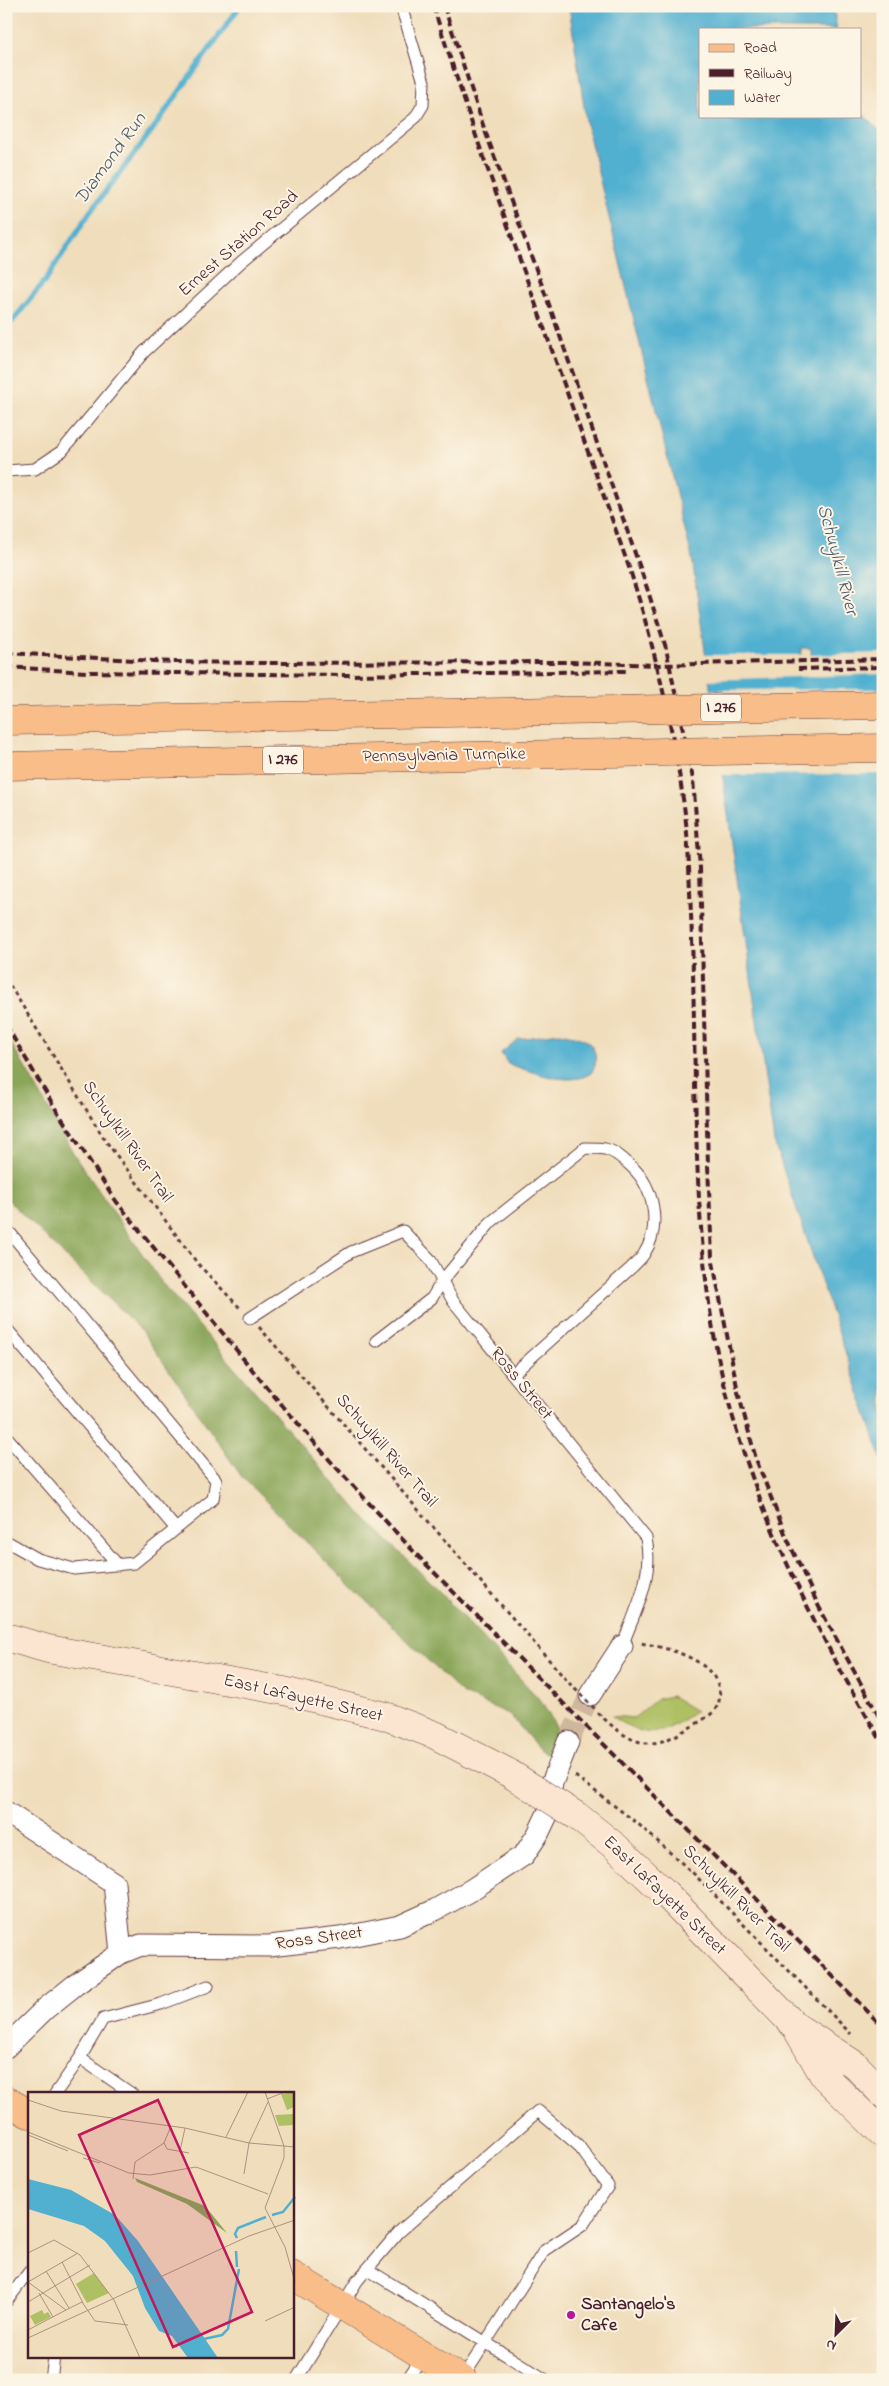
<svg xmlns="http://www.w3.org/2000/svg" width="889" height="2386" viewBox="0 0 889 2386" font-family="'Indie Flower',sans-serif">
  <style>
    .green { fill: #aec063; stroke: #7c7047 }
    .forest { fill: #8aa659; stroke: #6a6242 }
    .water { fill: #51b0d0; stroke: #4e687e; fill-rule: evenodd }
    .pier { fill: #f0ddbb }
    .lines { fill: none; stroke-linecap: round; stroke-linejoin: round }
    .stream { stroke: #51b0d0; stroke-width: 5.5 }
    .street-tunnel { stroke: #cfb79e; stroke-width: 21; stroke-dasharray: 21 11; stroke-linecap: butt }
    .lane-casing { stroke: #633c41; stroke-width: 13 }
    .street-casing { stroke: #633c41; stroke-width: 23 }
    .secondary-casing { stroke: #633c41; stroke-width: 29 }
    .primary-casing { stroke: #633c41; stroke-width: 29 }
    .highway-casing { stroke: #633c41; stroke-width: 29 }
    .path { stroke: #633c41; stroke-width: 3; stroke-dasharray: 4 4; stroke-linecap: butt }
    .lane { stroke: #fff; stroke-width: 11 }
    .street { stroke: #fff; stroke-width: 21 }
    .secondary { stroke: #fce5d0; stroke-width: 28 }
    .primary { stroke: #f8bd89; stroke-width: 28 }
    .highway { stroke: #f8bd89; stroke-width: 28 }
    .rail { stroke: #4a1f2b; stroke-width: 4; stroke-dasharray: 8 4; stroke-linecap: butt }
    .secondary-bridge-casing { stroke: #633c41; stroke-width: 29; stroke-linecap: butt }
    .highway-bridge-casing { stroke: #633c41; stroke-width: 29; stroke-linecap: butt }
    .path-bridge { stroke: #633c41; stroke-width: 3; stroke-dasharray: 4 4; stroke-linecap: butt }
    .secondary-bridge { stroke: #fce5d0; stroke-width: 28 }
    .highway-bridge { stroke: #f8bd89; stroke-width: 28 }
    .poi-dot { fill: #b5179e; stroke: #fcf5e5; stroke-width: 2 }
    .labels { text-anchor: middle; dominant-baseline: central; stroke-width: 4; stroke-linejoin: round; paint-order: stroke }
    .shield { fill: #fcf5e5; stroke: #7f5f63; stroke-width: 1 }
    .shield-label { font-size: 16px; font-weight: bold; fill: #4a1f2b }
    .street-label { font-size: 18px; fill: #4a1f2b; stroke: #fcf5e5 }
    .poi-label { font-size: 18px; font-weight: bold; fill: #4a1f2b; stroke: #fcf5e5; text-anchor: start }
    .water-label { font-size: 19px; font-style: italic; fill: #4d596d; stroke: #fcf5e5 }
    .inset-river { fill: none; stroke: #51b0d0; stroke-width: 2.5 }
    .inset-road { fill: none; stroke: #ae9181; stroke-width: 1 }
    .view { fill: #c2185b; fill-opacity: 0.15; stroke: #c2185b; stroke-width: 2.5 }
    .inset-edge { fill: none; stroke: #4a1f2b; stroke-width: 2.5 }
  </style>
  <rect width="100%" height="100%" fill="#fcf5e5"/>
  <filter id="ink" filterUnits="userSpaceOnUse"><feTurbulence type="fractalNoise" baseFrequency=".02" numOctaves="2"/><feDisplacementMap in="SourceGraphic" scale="10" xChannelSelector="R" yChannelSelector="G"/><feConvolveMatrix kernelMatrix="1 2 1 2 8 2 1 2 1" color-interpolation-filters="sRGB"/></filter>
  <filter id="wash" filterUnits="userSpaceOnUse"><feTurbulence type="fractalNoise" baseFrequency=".0096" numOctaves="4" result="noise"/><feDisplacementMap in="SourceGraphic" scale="20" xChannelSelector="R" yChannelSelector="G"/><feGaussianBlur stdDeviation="1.12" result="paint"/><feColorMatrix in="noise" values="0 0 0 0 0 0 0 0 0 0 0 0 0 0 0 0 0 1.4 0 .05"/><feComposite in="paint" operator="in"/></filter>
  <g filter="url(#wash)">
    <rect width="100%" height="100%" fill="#f0ddbb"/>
    <path class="green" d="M671,1696L696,1711C660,1736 649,1741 612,1716L634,1718L657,1699Z"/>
    <path class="forest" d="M6,1034L75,1156L162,1283L357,1510L437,1589L540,1700L562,1737L553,1756L540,1750L509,1714L463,1694L345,1581L242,1477L142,1331L6,1198Z"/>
    <path class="water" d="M569,6H833L837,29H700V116H860V111L883,134V1463L774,1142L692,558L587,127ZM801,648H811L812,671L802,672Z
      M559,1033C574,1036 592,1038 595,1054C596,1062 596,1066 591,1073C569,1088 531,1071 508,1064L501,1053L518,1039Z"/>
    <path class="pier" d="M883,653V674L706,680L703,655H803L804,669H810L809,655Z
      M883,689V774L720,775L708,690Z"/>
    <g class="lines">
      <path class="stream" d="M6,329L45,281L90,212L153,129L240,6"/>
    </g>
  </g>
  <g filter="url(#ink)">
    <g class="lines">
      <path class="street-tunnel" d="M568,1742L590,1695"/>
      <defs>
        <path id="lane" d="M6,471L35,469L62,451L144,352L241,262L415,118L423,105L424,82L401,6
          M6,1228L216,1480L213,1499L134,1563L74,1569L38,1559L6,1541
          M250,1318L351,1252L403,1231L430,1259L453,1301L646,1538C654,1577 636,1609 622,1646
          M6,1328L176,1529
          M376,1341L432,1298L442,1281L491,1222L585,1148C591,1148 599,1148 605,1149C615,1151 623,1159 631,1166C654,1187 662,1226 644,1254C641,1259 635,1264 631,1268L513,1374
          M6,1436L118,1565
          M80,2058L103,2019L161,2004L208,1986
          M55,2094L80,2058L132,2094
          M367,2269L546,2380
          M6,2302L29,2272
          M51,2380L54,2357
          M296,2380L357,2281L399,2232L538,2111L578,2145L608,2186L583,2225L544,2251L462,2379
          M407,2380L423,2355"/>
        <path id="street" d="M590,1695L622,1646
          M6,1812L114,1883L121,1953
          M6,2047L45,2009L75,1985L121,1953L141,1945L269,1946L340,1938L400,1926L435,1910L471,1890L524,1855L538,1834L548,1813L552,1783L568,1742"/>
        <path id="secondary" d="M6,1637L48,1649L284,1691L385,1716L435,1735L509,1773
          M577,1816L617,1848L664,1892L795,2026L855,2065L883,2094
          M798,2031L824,2076L883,2134"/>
        <path id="primary" d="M6,2100L29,2114
          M292,2275L463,2380"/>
        <path id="highway" d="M6,721L559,711
          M6,766L560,754"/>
      </defs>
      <use href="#lane" class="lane-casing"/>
      <use href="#street" class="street-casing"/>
      <use href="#secondary" class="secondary-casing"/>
      <use href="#primary" class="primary-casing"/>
      <use href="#highway" class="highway-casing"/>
      <path class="path" d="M6,979L105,1140L198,1264L240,1308
        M259,1327L569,1683
        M598,1713C611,1725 627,1741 646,1743C662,1744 675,1736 689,1728C697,1723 708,1718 714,1711C719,1705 721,1696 719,1689C713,1659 666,1647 640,1643
        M575,1776L637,1823L694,1874L851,2034"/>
      <use href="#lane" class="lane"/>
      <use href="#street" class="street"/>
      <use href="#secondary" class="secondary"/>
      <use href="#primary" class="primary"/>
      <use href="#highway" class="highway"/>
      <path class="rail" d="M433,6L477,139L631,573C654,646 672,722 683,799C689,837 689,876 691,914C697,1046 691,1179 710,1310C732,1466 803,1610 883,1744
        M444,6L484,128L551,310L647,588L666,648L693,779L700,868L708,1166L712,1257L738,1392L756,1459L786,1536L819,1607L883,1724
        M6,653L173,662L256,663L567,662L660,665L883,659
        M6,667L87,672L348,675L626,671
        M798,669L883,667
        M6,1025L55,1108L116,1201L263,1383L333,1464L416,1554L883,2027"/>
      <defs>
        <path id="secondary-bridge" d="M509,1773L577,1816"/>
        <path id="highway-bridge" d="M559,711L883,705
          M560,754L883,748"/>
      </defs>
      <use href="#secondary-bridge" class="secondary-bridge-casing"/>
      <use href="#highway-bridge" class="highway-bridge-casing"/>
      <path class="path-bridge" d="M569,1683L596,1710"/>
      <use href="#secondary-bridge" class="secondary-bridge"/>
      <use href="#highway-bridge" class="highway-bridge"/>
    </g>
  </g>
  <circle class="poi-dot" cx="571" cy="2315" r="5"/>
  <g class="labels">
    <g class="shield">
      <rect x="701" y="694.5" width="40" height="27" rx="4"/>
      <rect x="263" y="746.5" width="40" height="27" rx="4"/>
    </g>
    <g class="shield-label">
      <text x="721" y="708">I 276</text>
      <text x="283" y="760">I 276</text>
    </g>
    <g class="street-label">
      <text transform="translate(239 244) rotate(-41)">Ernest Station Road</text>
      <text transform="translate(444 756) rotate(-1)">Pennsylvania Turnpike</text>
      <text transform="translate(127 1142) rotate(55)">Schuylkill River Trail</text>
      <text transform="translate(521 1384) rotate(51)">Ross Street</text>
      <text transform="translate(386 1451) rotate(49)">Schuylkill River Trail</text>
      <text transform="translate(303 1699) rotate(13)">East Lafayette Street</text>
      <text transform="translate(664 1896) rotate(44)">East Lafayette Street</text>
      <text transform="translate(736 1899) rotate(45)">Schuylkill River Trail</text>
      <text transform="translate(319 1939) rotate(-8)">Ross Street</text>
    </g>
    <g class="poi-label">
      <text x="581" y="2305">Santangelo's<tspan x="581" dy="21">Cafe</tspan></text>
    </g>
    <g class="water-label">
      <text transform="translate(111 159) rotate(-54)">Diamond Run</text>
      <text transform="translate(837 560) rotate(75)">Schuylkill River</text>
    </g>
  </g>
  <g transform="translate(28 2092)">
    <rect width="266" height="266" fill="#f0ddbb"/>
    <path d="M266,0V15L259,18L253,2ZM266,22V33L251,34L247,23ZM66,181L81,201L59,211L48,192ZM14,218L16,222L20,220L23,225L7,233L2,224Z" fill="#aec063"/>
    <path d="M107,86L177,114L199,141L159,112L109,90Z" fill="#8aa659"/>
    <path d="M0,87L43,98L87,123L110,149L190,266H160L144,244L131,239L117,216L105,184L77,149L56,134L0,117Z" fill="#51b0d0"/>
    <path class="inset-river" d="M244,123L255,120L267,105M209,146L207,142L210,136L238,125M208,159L209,175M176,247L194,243L200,237L211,177"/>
    <path class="inset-road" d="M237,0L256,54V66L237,116L257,155L267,190M239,7L257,0M0,8L33,19L157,36L221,51L267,55M0,40L101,81L122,83L168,75L240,102M0,43L40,59M198,45L220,0M136,51L139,57L161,61M152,59L157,36M55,66L72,71M216,82L221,51L240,10M105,87L107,70L136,51L143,34M0,161L26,148L52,163L86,208L112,266M34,170L55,211M18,179L41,216M0,190L50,161M0,190L38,218L54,210L67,229L100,233M11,201L25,225M0,210L62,173M237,229L267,215M0,238L38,218M0,246L221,144L267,128"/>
    <path class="view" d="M130,8L224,220L145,255L51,43Z"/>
    <rect width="266" height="266" class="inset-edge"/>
  </g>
  <rect width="889" height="2386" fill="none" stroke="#fcf5e5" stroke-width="25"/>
  <rect x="699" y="28" width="162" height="90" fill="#fcf5e5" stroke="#b59f9b"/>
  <rect x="709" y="44" width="25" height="8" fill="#f8bd89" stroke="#b59f9b"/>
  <text x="744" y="52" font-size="15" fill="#4a1f2b">Road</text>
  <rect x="709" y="69" width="25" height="8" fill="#4a1f2b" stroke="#b59f9b"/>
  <text x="744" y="78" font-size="15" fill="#4a1f2b">Railway</text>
  <rect x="709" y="90" width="25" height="15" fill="#51b0d0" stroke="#b59f9b"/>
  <text x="744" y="102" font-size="15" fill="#4a1f2b">Water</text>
  <g transform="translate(836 2334) rotate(204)" stroke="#fcf5e5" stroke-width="4" paint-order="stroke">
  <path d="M0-4L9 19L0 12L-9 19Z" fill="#4a1f2b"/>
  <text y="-8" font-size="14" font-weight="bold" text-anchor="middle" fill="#4a1f2b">N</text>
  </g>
</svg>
